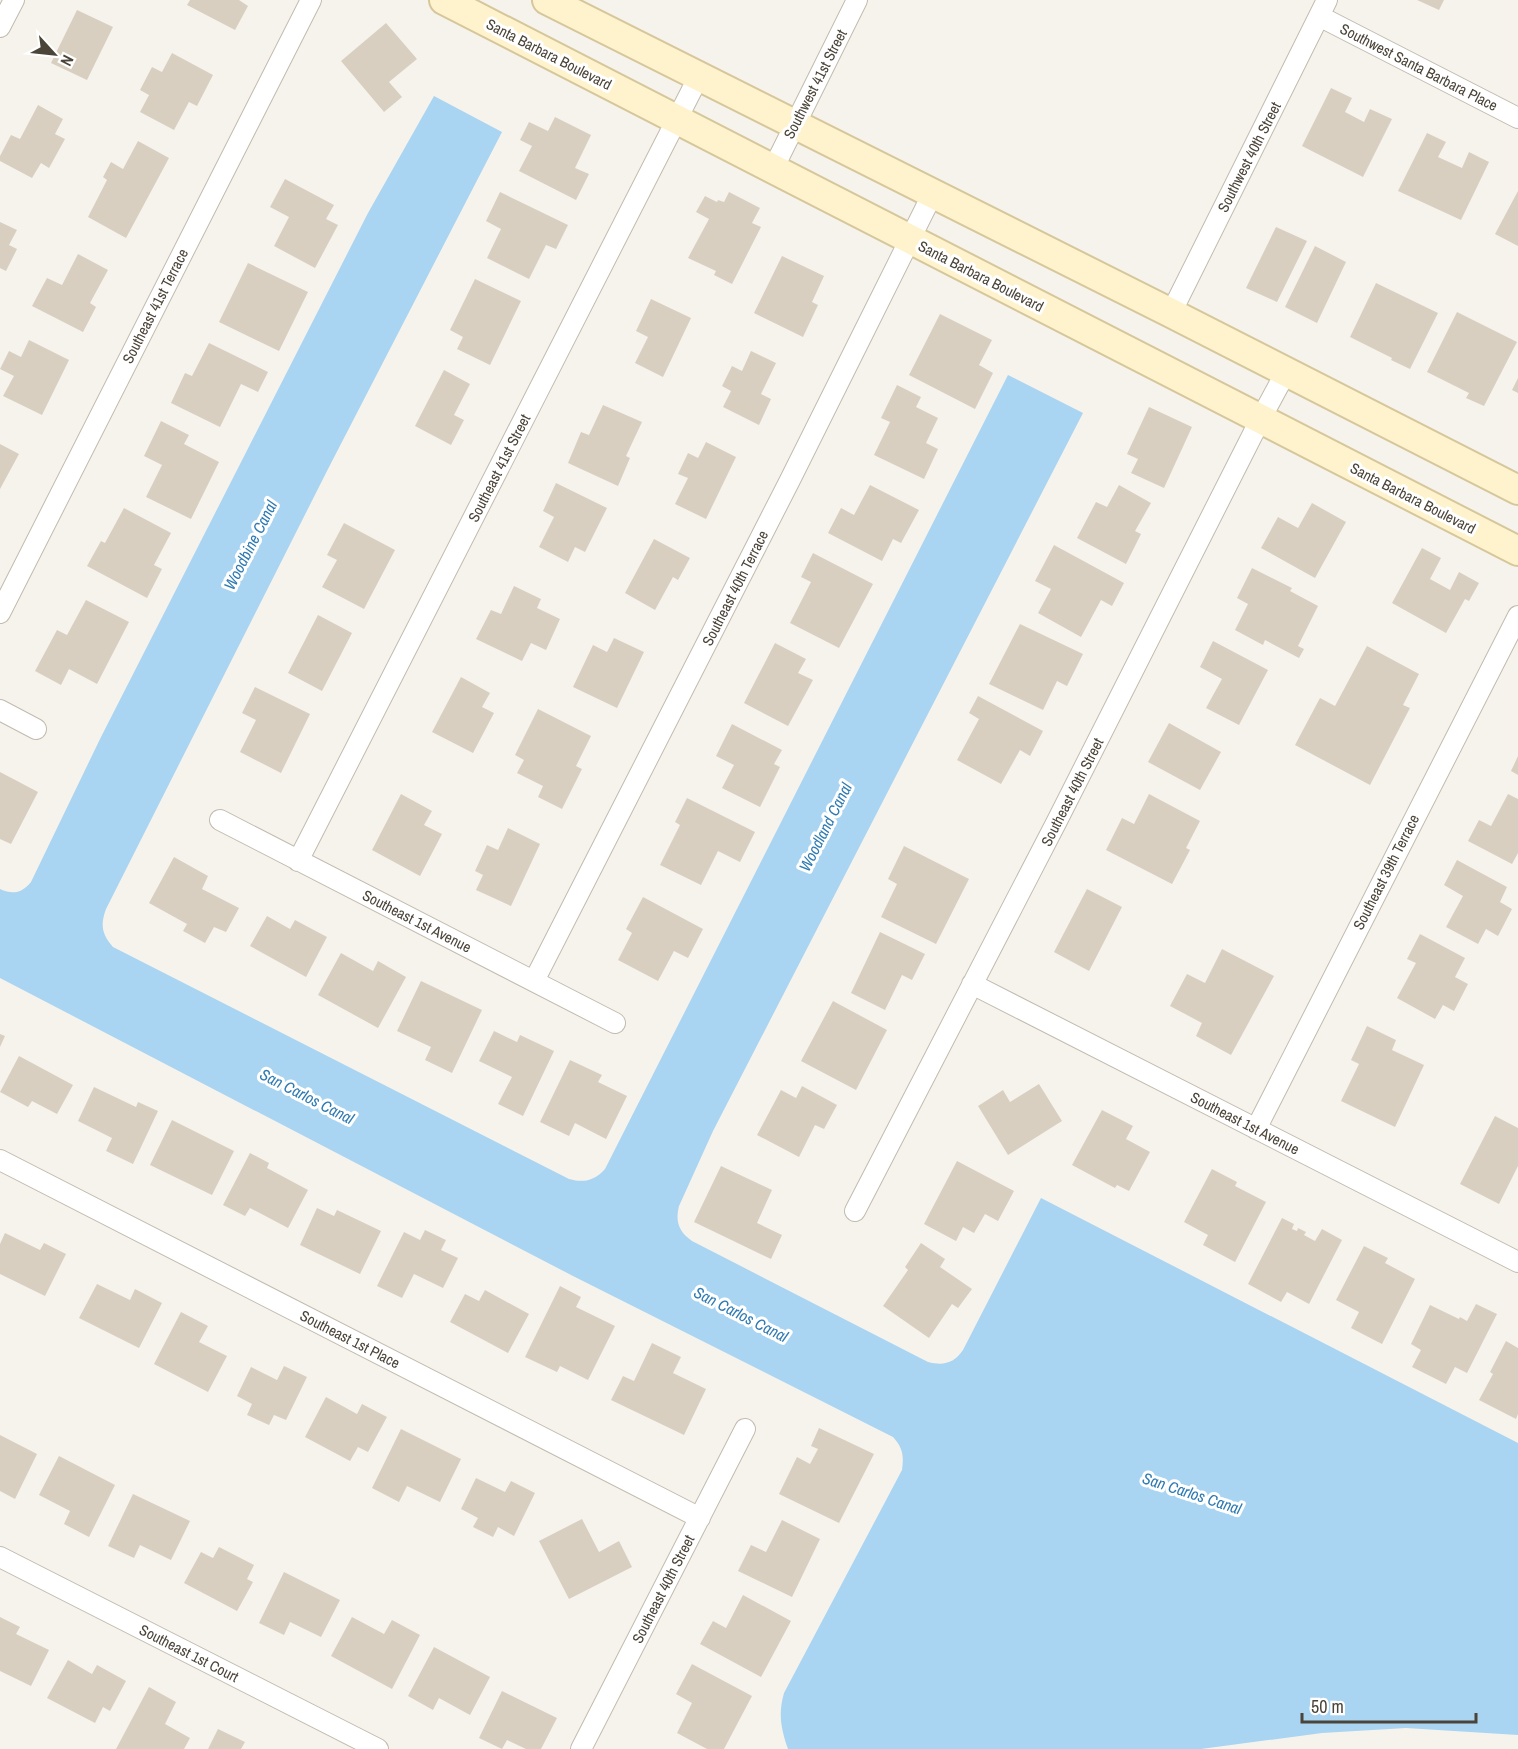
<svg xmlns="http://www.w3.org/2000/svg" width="1518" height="1749" viewBox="0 0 1518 1749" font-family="'Archivo Narrow',sans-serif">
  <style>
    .water { fill: #a9d4f2 }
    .building { fill: #d8cfc1 }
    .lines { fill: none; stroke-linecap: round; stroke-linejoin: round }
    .street-casing { stroke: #c2bbae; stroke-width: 22 }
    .secondary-casing { stroke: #d6c79b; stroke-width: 32 }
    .street { stroke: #fff; stroke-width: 20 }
    .secondary { stroke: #fff3cd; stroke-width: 28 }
    .labels { text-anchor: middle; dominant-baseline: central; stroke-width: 6; stroke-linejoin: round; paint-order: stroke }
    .street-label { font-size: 15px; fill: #4b4439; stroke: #fff }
    .water-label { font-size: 16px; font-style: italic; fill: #2e7ab2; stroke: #fff }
  </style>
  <rect width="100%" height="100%" fill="#f6f3ec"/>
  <path class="water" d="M434,96L502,132L328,469L106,909C100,925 102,935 113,947L569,1179C584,1183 594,1181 605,1169L1008,375L1083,413L713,1131L679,1206C675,1222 679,1232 692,1241L928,1362C944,1366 954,1363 963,1350L1041,1198L1518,1443V1735L1406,1728L1322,1733L1201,1749H788C781,1729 778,1714 784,1693L902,1470C904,1456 903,1448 893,1437L573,1276L0,978V889C13,895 22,893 31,882L101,737L368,213Z"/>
  <path class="building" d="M190,0H239L248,6L235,30L187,5Z
    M1417,0H1444L1439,10Z
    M77,10L113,27L87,80L51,63Z
    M386,23L417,59L389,82L402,97L384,112L341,61Z
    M172,53L213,75L197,106L189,102L174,130L140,112L149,95L140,90L152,67L162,72Z
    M1331,88L1352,98L1345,112L1364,122L1370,109L1392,119L1363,177L1302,146Z
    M38,105L63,119L55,134L65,139L49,168L41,163L32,178L0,161V156L11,135L20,139Z
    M555,117L591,135L575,168L589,174L576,200L519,171L532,146L520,140L529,122L548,131Z
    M1427,133L1446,142L1438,157L1462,168L1469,152L1489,162L1461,220L1398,191Z
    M138,141L169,158L126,238L88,217L107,180L103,177L111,162L123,169Z
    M285,179L334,205L326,219L338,225L315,268L274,246L289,217L270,207Z
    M1518,191V246L1495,234Z
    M500,192L568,225L556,249L546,245L529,279L487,258L501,229L486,221Z
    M729,192L760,208L752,223L761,227L732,284L714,275L716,271L688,258L709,219L696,212L705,196L717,202L718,200L724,202Z
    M0,222L17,230L9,245L17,249L6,271L0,268Z
    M1276,227L1307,241L1277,302L1246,288Z
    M1315,246L1346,262L1317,323L1285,307Z
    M78,254L108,270L90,303L96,307L83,332L32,306L47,278L62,285Z
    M782,256L824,276L812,302L818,305L803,337L754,313Z
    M248,263L308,292L279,351L219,322Z
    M475,279L521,301L490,365L457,349L463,337L450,330Z
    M1376,283L1438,313L1410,369L1391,360L1392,358L1350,337Z
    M651,299L691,318L663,377L635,363L648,337L636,331Z
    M1457,312L1517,342L1484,406L1466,398L1469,393L1427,372Z
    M940,314L992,340L979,365L993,373L975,409L909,375Z
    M29,340L69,360L42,415L3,396L14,376L0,369L9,351L21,357Z
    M209,343L268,372L258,392L241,384L220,427L171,403L185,373L192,376Z
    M751,351L776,363L761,394L771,399L759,425L723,407L731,391L722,386L732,366L742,371Z
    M444,370L470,384L454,415L464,420L451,445L415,426Z
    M1518,378V393L1512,390Z
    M897,385L921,397L916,407L938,418L926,443L938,449L924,479L874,455L890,422L881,418Z
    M603,405L642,422L626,456L630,458L618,486L568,463L581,432L589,435Z
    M1149,407L1192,427L1164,488L1131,473L1138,459L1127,454Z
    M161,421L189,435L184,444L219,462L191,519L146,497L162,465L144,456Z
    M706,442L736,457L706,519L675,504L688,478L678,474L688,453L698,458Z
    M0,444L19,454L0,489Z
    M556,483L607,508L585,552L575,547L568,562L539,547L554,517L543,511Z
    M870,485L919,510L901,543L893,539L882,561L828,533L841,508L854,515Z
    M1119,485L1151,503L1135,531L1141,534L1126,564L1077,538L1096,502L1107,507Z
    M1312,503L1346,522L1315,578L1261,548L1278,517L1298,528Z
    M124,508L171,533L154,565L162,569L147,598L87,566L101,541L105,543Z
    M344,523L395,550L364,609L322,587L337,560L327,555Z
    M654,539L690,558L678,580L673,577L655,610L625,593Z
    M1054,545L1124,583L1112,606L1101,600L1081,637L1038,613L1051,589L1035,581Z
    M1422,548L1441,558L1430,579L1450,590L1459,572L1479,583L1469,601L1465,599L1446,633L1392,603Z
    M813,553L873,584L839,648L790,623L811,582L801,577Z
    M1252,568L1292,588L1290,591L1318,606L1298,646L1304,649L1299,658L1265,640L1263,645L1235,630L1248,604L1237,598Z
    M514,586L541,599L537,608L560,619L546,650L531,643L522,661L476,639L491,610L501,614Z
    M86,600L129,622L97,684L69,669L61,685L35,671L57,630L67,635Z
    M318,615L352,633L322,691L288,673Z
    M1020,624L1083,654L1067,686L1057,681L1043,710L989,684Z
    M614,638L644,652L617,708L573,687L593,645L607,652Z
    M1213,641L1268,670L1239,725L1206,708L1222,679L1200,667Z
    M775,643L806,659L798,673L813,680L788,726L744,703Z
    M1367,646L1419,674L1403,705L1410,708L1370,785L1295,745L1320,698L1335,706Z
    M461,677L490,693L482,707L494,713L473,753L432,732Z
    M255,687L310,714L281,773L240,752L256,720L242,713Z
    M978,696L1043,731L1030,756L1020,750L1001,784L957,760L979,719L969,713Z
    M538,709L591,736L576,766L582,769L562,809L538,797L543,786L517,773L524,760L515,755Z
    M1169,723L1221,752L1200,790L1148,762Z
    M732,724L782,750L774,764L780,767L760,807L722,788L734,765L716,756Z
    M1518,756V775L1511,771Z
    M0,772L38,792L11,844L0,839Z
    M401,794L432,811L424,825L442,834L420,876L372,850Z
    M1149,794L1200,821L1186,848L1190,850L1172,884L1106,850L1122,818L1134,824Z
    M1508,794L1518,799V853L1512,864L1468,841L1479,820L1491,826Z
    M687,798L755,832L740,862L718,851L701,885L660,865L680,825L675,822Z
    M508,828L540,844L511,906L476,890L483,875L475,871L487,845L498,850Z
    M904,846L969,879L936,944L881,917L897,884L888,879Z
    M174,857L208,876L202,889L239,908L226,932L214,927L205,943L183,931L187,924L149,903Z
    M1457,860L1507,887L1500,902L1512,909L1498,936L1486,929L1478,944L1446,927L1463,896L1444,885Z
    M1087,889L1122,907L1089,971L1054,952Z
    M643,897L703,929L688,958L674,951L658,981L618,960L632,933L626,929Z
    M267,916L290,929L295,920L327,937L306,977L250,946Z
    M880,932L925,954L912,980L902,975L885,1010L851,993Z
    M1420,934L1465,958L1455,977L1468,984L1454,1011L1443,1005L1435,1019L1397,998L1416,963L1407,959Z
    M1222,949L1274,976L1231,1055L1196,1036L1202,1023L1170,1006L1187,974L1205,983Z
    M341,953L373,971L378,961L406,977L378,1028L318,995Z
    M421,981L482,1010L452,1073L425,1060L431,1047L397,1031Z
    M833,1001L887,1030L856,1090L801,1061Z
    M1367,1026L1396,1040L1392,1050L1424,1065L1395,1127L1341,1101L1359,1064L1351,1060Z
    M494,1031L517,1042L520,1035L554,1051L523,1116L498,1104L512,1077L479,1061Z
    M0,1034L5,1036L0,1047Z
    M19,1056L73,1085L57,1114L32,1101L28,1107L0,1092Z
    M570,1060L602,1075L598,1082L627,1096L606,1139L575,1123L569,1136L540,1122Z
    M1039,1084L1062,1121L1008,1155L978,1106L1003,1090L1010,1102Z
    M802,1086L837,1105L824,1129L815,1125L799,1157L757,1135L781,1090L796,1098Z
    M94,1087L136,1107L138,1102L158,1111L133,1164L106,1151L112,1138L78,1121Z
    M1102,1110L1133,1126L1126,1139L1150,1152L1129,1191L1117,1185L1115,1188L1072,1165Z
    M1495,1116L1518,1128V1166L1499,1204L1460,1184Z
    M172,1120L234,1151L212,1195L150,1165Z
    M250,1153L269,1163L267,1168L308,1190L288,1228L250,1208L245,1216L223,1205Z
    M957,1161L1014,1191L998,1221L985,1214L974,1233L963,1227L956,1241L924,1224Z
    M721,1166L772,1190L757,1223L782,1235L771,1259L694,1222Z
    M1212,1169L1237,1182L1235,1186L1266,1202L1235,1262L1203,1245L1208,1235L1184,1222Z
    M317,1208L334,1216L337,1210L381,1231L360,1274L300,1245Z
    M1282,1218L1294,1224L1292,1229L1297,1231L1298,1228L1306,1232L1304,1235L1315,1241L1322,1229L1342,1240L1309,1304L1287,1292L1281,1302L1248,1284Z
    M425,1230L446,1240L441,1250L458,1258L443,1288L414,1274L402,1298L377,1286L404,1232L420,1240Z
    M5,1233L40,1250L44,1243L66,1254L45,1296L0,1274V1244Z
    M921,1243L945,1259L940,1267L972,1289L958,1308L952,1304L929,1338L883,1306L908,1270L905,1267Z
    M1364,1246L1388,1258L1385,1263L1415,1279L1382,1344L1351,1328L1359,1312L1336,1300Z
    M97,1284L130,1300L135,1289L162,1303L139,1348L79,1318Z
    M560,1286L581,1297L576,1307L615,1326L588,1380L560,1366L557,1372L525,1357Z
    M485,1290L529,1314L508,1353L450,1322L465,1294L479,1301Z
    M1476,1304L1497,1314L1467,1373L1455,1367L1446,1384L1412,1367L1421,1350L1411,1344L1430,1305L1459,1319L1460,1317L1467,1321Z
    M181,1312L208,1326L199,1342L227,1356L208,1392L154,1364Z
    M1506,1341L1518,1348V1414L1516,1419L1479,1400L1493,1374L1490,1372Z
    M652,1343L681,1357L673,1373L706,1389L684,1435L611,1400L623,1376L634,1381Z
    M284,1366L307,1377L286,1420L274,1415L269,1425L247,1415L252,1404L237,1396L251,1367L277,1380Z
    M326,1397L357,1414L362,1404L387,1417L368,1452L358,1447L350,1461L305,1437Z
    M819,1428L874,1454L839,1523L779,1494L797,1457L810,1464L818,1449L811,1446Z
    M401,1429L461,1459L440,1502L407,1486L399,1502L372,1488Z
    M0,1435L37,1454L15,1499L0,1491Z
    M59,1456L115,1485L89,1537L64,1524L70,1511L39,1495Z
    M476,1478L505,1492L511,1481L535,1493L514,1536L498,1527L493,1537L473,1527L478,1518L461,1509Z
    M133,1494L190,1521L171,1560L140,1545L134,1558L108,1546Z
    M582,1519L599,1552L619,1541L632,1567L569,1599L539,1541Z
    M782,1520L820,1539L792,1597L738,1571L751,1545L766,1552Z
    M219,1547L254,1565L247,1579L253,1582L237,1611L184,1583L201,1552L213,1558Z
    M284,1572L340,1600L321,1637L290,1622L284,1635L259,1623Z
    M743,1595L791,1621L761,1677L700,1644L713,1621L726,1628Z
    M0,1617L20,1627L16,1634L49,1650L31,1686L0,1671Z
    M352,1617L384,1634L392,1620L420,1635L392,1689L331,1656Z
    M434,1647L490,1677L470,1715L439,1698L433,1710L408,1696Z
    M68,1660L92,1674L97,1665L126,1681L110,1711L103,1707L95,1723L47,1698Z
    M692,1664L752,1696L724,1749H707L677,1733L692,1703L676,1694Z
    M149,1687L176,1702L165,1724L190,1738L184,1749H116Z
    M502,1691L557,1718L541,1749H526L507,1740L502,1749L479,1738Z
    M218,1729L245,1742L241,1749H208Z"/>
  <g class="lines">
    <defs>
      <path id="street" d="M1319,16L1518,118
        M0,27L14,0
        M773,169L857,0
        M1171,313L1327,0
        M0,613L311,0
        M0,710L36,729
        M220,820L615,1023
        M298,861L699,76
        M534,981L790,480L933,193
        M972,984L1518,1262
        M1256,1129L1518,616
        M0,1160L700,1518
        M855,1211L1057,821L1260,420L1286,372
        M0,1557L378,1749
        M581,1749L745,1429"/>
      <path id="secondary" d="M444,0L1518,551
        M547,0L1171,313L1518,490"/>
    </defs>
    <use href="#street" class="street-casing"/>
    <use href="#secondary" class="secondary-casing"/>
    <use href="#street" class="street"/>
    <use href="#secondary" class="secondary"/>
  </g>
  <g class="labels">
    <g class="street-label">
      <text transform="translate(549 54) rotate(27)">Santa Barbara Boulevard</text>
      <text transform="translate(1419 67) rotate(27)">Southwest Santa Barbara Place</text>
      <text transform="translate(815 84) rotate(-63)">Southwest 41st Street</text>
      <text transform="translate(1249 157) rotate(-63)">Southwest 40th Street</text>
      <text transform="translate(981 276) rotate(27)">Santa Barbara Boulevard</text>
      <text transform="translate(155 306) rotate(-63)">Southeast 41st Terrace</text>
      <text transform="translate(499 468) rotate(-63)">Southeast 41st Street</text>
      <text transform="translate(1413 498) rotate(27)">Santa Barbara Boulevard</text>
      <text transform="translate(735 588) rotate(-63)">Southeast 40th Terrace</text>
      <text transform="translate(1072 792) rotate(-63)">Southeast 40th Street</text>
      <text transform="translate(1386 872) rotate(-63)">Southeast 39th Terrace</text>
      <text transform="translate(417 921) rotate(27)">Southeast 1st Avenue</text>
      <text transform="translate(1245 1123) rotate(27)">Southeast 1st Avenue</text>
      <text transform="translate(350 1339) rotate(27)">Southeast 1st Place</text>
      <text transform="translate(663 1589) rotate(-63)">Southeast 40th Street</text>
      <text transform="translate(189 1653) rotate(27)">Southeast 1st Court</text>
    </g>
    <g class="water-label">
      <text transform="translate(250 545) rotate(-63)">Woodbine Canal</text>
      <text transform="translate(825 827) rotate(-63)">Woodland Canal</text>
      <text transform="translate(307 1096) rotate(27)">San Carlos Canal</text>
      <text transform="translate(741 1314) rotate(27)">San Carlos Canal</text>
      <text transform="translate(1192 1493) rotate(18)">San Carlos Canal</text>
    </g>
  </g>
  <g transform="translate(54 54) rotate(117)" stroke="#ffffff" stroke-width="4.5" paint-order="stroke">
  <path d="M0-4.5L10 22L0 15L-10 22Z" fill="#4b4439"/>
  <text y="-9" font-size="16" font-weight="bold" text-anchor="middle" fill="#4b4439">N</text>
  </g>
  <path d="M1302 1713v9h174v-9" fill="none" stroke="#4b4439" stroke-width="3"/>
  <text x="1311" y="1713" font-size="18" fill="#4b4439" stroke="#ffffff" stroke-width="4.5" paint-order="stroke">50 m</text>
</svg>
